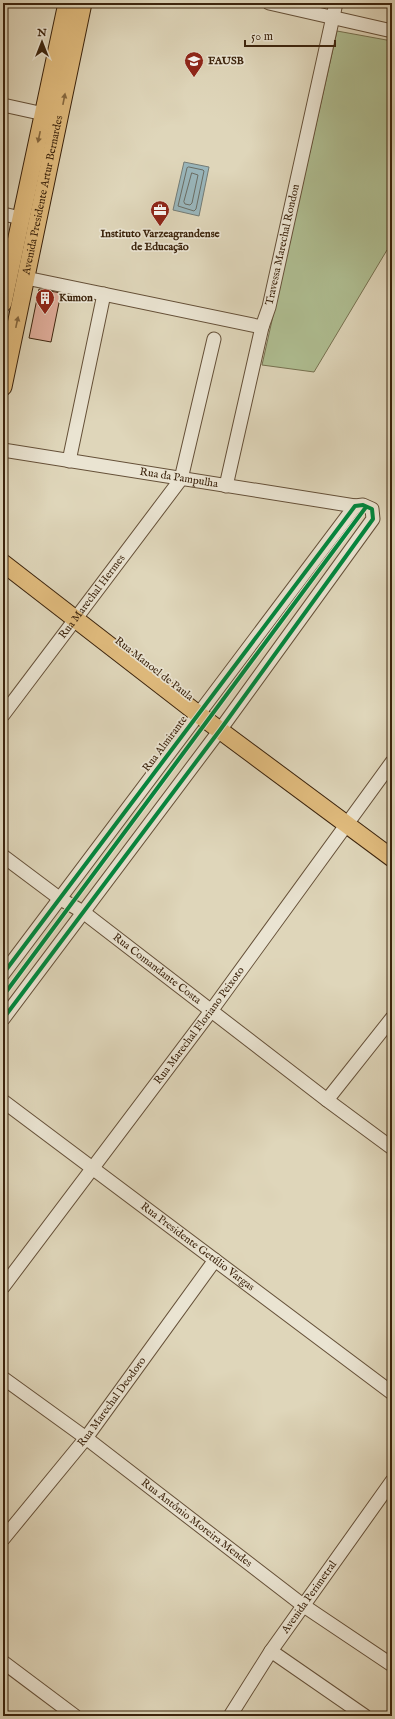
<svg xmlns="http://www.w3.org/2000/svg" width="395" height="1719" viewBox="0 0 395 1719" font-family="'IM FELL English',serif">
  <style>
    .green { fill: #afbe92; stroke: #767150 }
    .water { fill: #99b6bc; stroke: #747c76 }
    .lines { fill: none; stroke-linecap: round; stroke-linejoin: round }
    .shore { stroke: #6a6d64; stroke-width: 1 }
    .stream { stroke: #747c76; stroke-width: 3.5 }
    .building { fill: #e1ae9c; stroke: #3c240d }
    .minor-casing { stroke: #655038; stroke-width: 15 }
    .major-casing { stroke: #3c240d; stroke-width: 19 }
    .minor { stroke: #eae4d2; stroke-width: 13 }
    .major { stroke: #e0bb7d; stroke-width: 17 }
    .cycleway-casing { stroke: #eae4d2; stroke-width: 6 }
    .cycleway { stroke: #00873e; stroke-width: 4 }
    .oneway { fill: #86683f }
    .labels { text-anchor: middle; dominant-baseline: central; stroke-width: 3.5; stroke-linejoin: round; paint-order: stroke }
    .poi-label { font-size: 11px; font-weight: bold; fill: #3c240d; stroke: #eae4d2; text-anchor: start }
    .street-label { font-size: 11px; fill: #3c240d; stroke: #eae4d2 }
  </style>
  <rect width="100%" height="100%" fill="#dfd6ba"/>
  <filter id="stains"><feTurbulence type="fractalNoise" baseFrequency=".005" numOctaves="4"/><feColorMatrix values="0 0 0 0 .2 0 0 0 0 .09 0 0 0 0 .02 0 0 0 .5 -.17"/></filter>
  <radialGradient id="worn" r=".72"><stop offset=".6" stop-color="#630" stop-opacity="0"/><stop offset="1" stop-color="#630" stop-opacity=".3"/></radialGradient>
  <path class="green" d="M337,31L392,41V248L387,250L314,372L262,365Z"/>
  <path class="water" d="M184,162L209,167L199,216L173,210Z"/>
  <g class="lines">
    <path class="shore" d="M189,167L203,170L204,171L196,209L194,211L178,206L187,168Z
      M192,173L198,175L192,203L190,205L185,204L184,202Z"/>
    <path class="stream" d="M3,1713L16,1716"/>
  </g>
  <path class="building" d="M39,289L61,293L51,342L29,338Z"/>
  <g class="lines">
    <defs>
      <g id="minor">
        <path d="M269,3L392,31"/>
        <path d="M3,105L44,114"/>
        <path d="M3,214L21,218"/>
        <path d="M26,278L262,327"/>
        <path id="s1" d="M3,450L355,506L363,505L372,509L373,519L220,730L3,1019"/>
        <path d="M69,461L104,294"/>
        <path id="s2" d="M226,486L262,327L269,307L336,3"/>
        <path id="s3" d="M3,715L181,479L214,339"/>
        <path id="s4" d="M3,856L59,898L83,912L327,1100L392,1148"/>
        <path d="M3,974L355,506"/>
        <path d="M327,1100L392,1018"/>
        <path id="s5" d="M3,1101L392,1393"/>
        <path id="s6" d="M3,1287L211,1011L392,762"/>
        <path id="s7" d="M3,1378L86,1438L304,1606L392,1665"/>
        <path id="s8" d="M3,1539L86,1438L215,1260"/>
        <path d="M271,1651L365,1716"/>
        <path d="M3,1662L75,1716"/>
        <path id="s9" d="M230,1716L271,1651L392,1481"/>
      </g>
      <g id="major">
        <path d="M3,303L67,3"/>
        <path id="s10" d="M3,387L83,3"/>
        <path d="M3,563L198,714L392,858"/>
      </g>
    </defs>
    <use href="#minor" class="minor-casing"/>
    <use href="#major" class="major-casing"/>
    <use href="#minor" class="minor"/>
    <use href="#major" class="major"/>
    <defs>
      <path id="cycleway" d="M3,974L355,506L363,505L372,509L373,519L220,730L3,1019
        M3,996L366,507"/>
    </defs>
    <use href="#cycleway" class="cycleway-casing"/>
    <use href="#cycleway" class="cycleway"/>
  </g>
  <defs><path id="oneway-solid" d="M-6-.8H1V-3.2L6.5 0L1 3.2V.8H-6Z"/></defs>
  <g class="oneway">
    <use href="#oneway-solid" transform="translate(64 99) rotate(-79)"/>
    <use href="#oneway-solid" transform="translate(39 137) rotate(102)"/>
    <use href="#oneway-solid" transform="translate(17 322) rotate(-78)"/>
  </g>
  <defs>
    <symbol id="university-pin" viewBox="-11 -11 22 30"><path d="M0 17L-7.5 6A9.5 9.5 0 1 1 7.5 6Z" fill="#8f2418" stroke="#eae4d2"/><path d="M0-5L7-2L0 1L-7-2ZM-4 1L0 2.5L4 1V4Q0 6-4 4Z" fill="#fff"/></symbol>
    <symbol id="office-pin" viewBox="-11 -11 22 30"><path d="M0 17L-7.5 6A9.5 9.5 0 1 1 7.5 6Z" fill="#8f2418" stroke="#eae4d2"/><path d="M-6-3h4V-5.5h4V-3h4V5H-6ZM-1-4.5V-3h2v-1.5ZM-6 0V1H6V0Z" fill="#fff"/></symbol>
    <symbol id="building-pin" viewBox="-11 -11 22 30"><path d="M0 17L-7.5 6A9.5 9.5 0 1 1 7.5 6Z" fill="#8f2418" stroke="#eae4d2"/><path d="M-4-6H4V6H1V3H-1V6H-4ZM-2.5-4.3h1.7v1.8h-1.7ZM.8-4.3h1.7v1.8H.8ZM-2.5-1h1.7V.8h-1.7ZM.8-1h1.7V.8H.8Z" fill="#fff"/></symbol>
  </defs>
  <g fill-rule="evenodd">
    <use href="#university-pin" x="183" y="50" width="22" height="30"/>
    <use href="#office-pin" x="149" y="199" width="22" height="30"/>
    <use href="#building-pin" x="34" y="287" width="22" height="30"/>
  </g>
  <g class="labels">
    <g class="poi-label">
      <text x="208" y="61">FAUSB</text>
      <text x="160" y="234" text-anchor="middle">Instituto Varzeagrandense<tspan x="160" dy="13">de Educação</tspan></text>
      <text x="59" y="298">Kumon</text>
    </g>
    <g class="street-label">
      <text stroke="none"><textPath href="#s10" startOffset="196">Avenida Presidente Artur Bernardes</textPath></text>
      <text stroke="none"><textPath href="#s2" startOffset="248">Travessa Marechal Rondon</textPath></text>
      <text stroke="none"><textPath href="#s1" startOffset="178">Rua da Pampulha</textPath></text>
      <text stroke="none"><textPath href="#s3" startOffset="148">Rua Marechal Hermes</textPath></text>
      <text transform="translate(154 669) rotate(38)">Rua Manoel de Paula</text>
      <text transform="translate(165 744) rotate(-53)">Rua Almirante</text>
      <text stroke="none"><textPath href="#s4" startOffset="191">Rua Comandante Costa</textPath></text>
      <text stroke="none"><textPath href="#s6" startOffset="327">Rua Marechal Floriano Peixoto</textPath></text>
      <text stroke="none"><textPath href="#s5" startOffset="243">Rua Presidente Getúlio Vargas</textPath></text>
      <text stroke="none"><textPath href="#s8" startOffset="175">Rua Marechal Deodoro</textPath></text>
      <text stroke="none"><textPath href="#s7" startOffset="242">Rua Antônio Moreira Mendes</textPath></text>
      <text stroke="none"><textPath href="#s9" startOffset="143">Avenida Perimetral</textPath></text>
    </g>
  </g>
  <rect width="395" height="1719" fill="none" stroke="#dfd6ba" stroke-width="16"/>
  <rect x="4" y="4" width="387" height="1711" fill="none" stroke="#3c240d" stroke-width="2"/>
  <rect x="8" y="8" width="379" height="1703" fill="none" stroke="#3c240d"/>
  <g transform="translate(42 42)" stroke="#eae4d2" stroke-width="3" paint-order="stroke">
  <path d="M0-3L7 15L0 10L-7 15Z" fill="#3c240d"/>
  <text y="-6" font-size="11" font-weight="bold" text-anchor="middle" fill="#3c240d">N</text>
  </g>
  <path d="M245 40v6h90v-6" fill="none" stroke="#3c240d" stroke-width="2"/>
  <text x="251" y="40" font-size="12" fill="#3c240d" stroke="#eae4d2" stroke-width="3" paint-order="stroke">50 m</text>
  <rect width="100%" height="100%" filter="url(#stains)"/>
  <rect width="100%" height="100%" fill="url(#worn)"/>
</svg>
